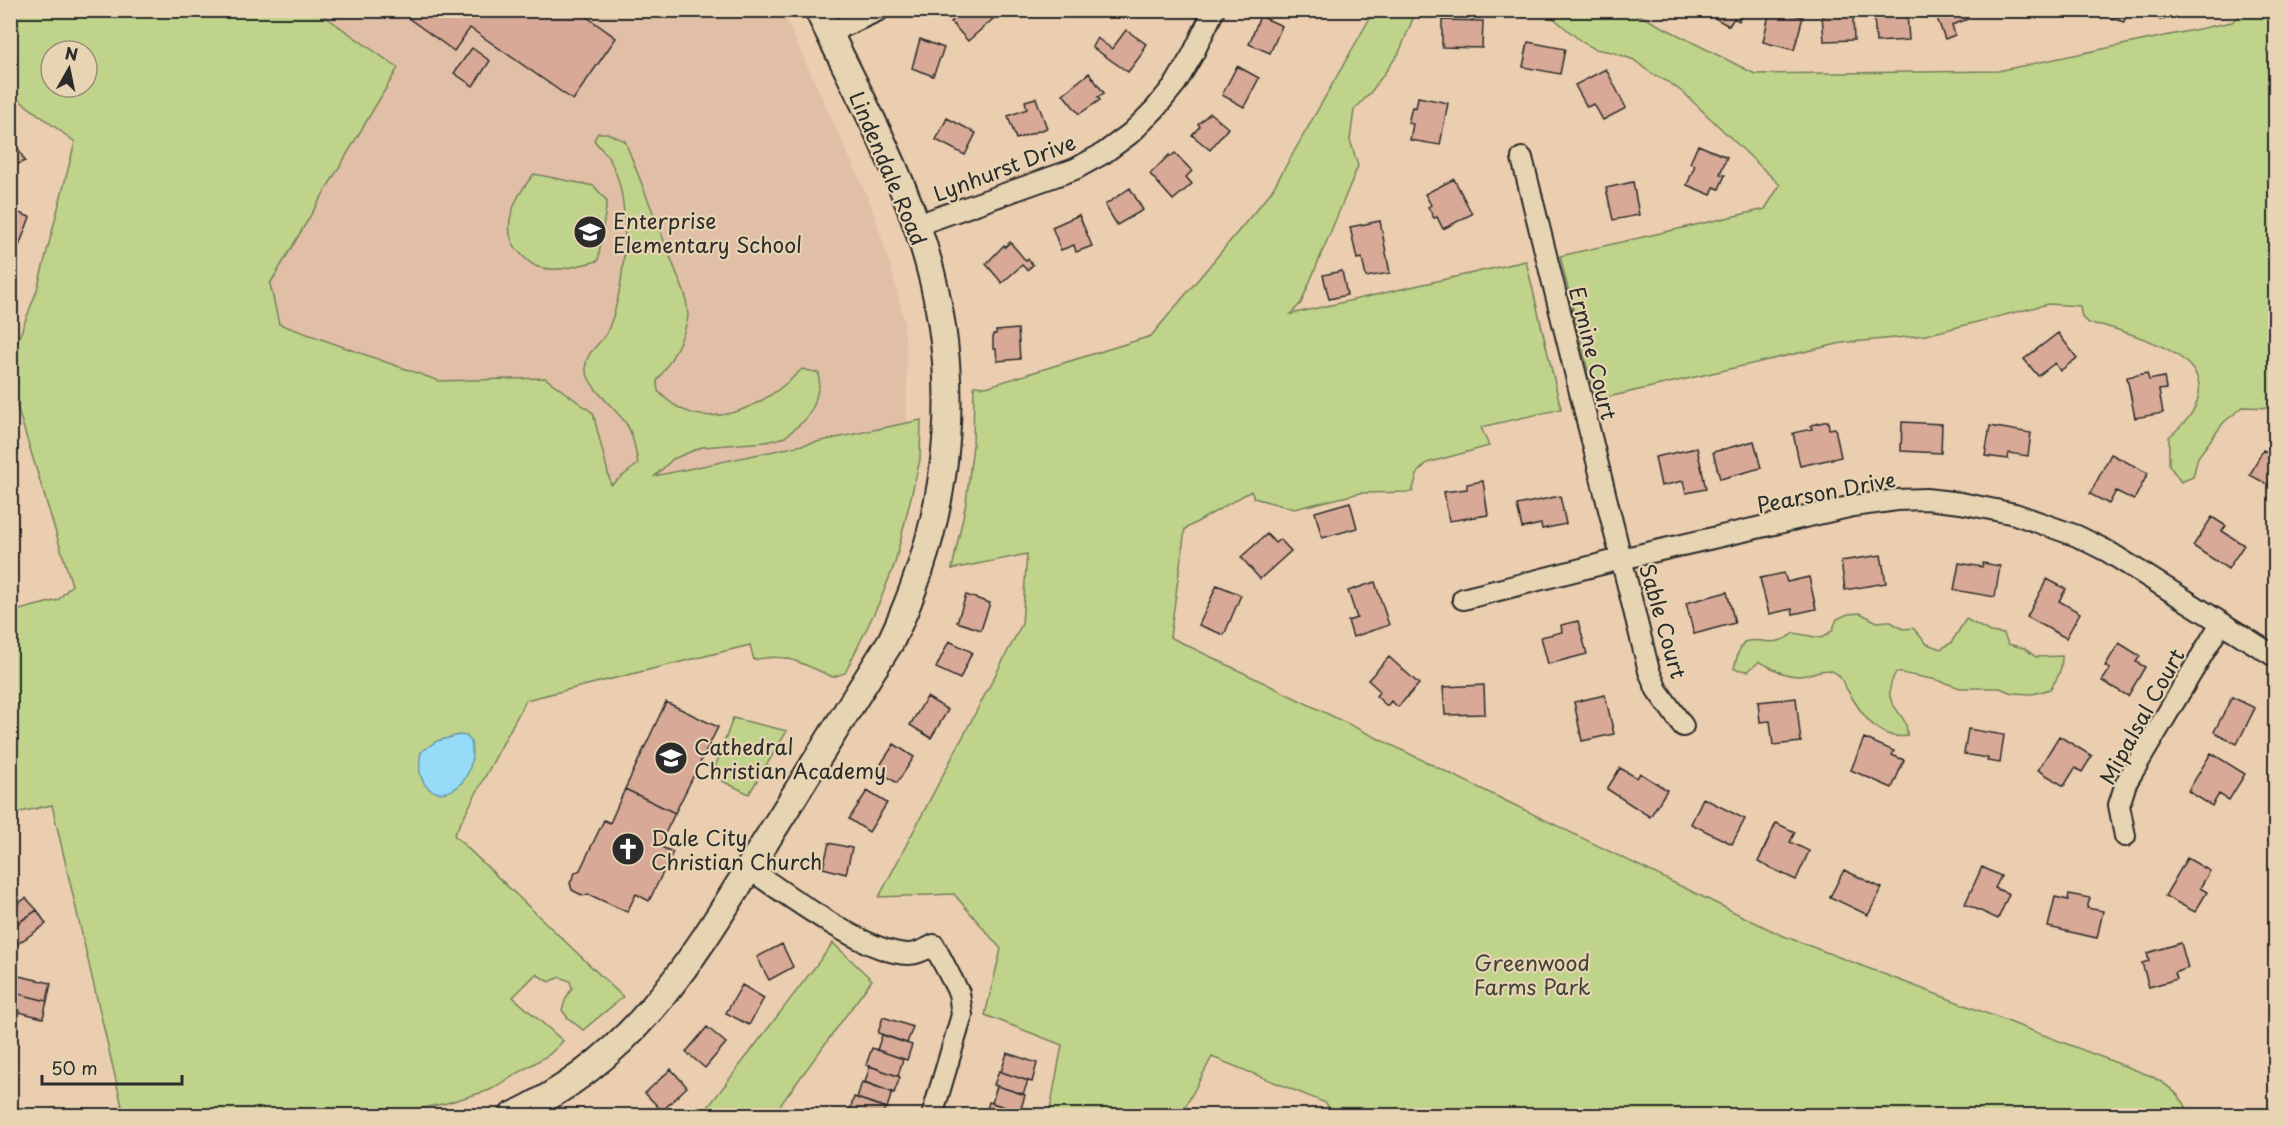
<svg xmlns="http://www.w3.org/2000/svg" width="2286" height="1126" viewBox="0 0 2286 1126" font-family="'Playpen Sans',sans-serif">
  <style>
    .built { fill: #e1bfa6 }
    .green { fill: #bfd48a; stroke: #75805a; stroke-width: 1.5; fill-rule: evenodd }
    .water { fill: #96dbf8; stroke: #6b95a6; stroke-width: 1.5 }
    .building { fill: #d7a996; stroke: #2b2b2b; stroke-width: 1.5 }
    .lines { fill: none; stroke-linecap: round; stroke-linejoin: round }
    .minor-casing { stroke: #2b2b2b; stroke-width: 24 }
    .tertiary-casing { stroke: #2b2b2b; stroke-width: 30 }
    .minor { stroke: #e7d4b2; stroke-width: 20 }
    .tertiary { stroke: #e7d4b2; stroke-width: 26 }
    .labels { text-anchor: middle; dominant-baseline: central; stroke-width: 4.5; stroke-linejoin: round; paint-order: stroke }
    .street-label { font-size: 21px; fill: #2b2b2b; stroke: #e7d4b2 }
    .poi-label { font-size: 21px; fill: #2b2b2b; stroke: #e7d4b2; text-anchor: start }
    .park-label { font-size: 21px; fill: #414439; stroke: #e7d4b2 }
  </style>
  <rect width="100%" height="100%" fill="#ebcdaf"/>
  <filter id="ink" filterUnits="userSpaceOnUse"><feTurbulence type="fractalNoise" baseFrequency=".0167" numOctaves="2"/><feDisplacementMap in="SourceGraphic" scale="12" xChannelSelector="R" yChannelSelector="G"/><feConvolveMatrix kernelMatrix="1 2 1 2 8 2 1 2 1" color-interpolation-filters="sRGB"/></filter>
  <g filter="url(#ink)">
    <path class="built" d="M317,11H782L869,200L890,263L904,320L907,371V424L611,486L593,413L545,378L439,381L279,324L270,284L397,68Z"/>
    <path class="green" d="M11,11H317L398,68L270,284L279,324L439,381L545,378L593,413L611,485L638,464C636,452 634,436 627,425C617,409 589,389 586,370C583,353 601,345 607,332C626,291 633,203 611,162C607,154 599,147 594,140L598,133H607L625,141L686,297C686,303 688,310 688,316C686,335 668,366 657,381L658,391C703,440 764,407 802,369L819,373V386L814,405L806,419L785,437L766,442L702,447L673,459L655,476L921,420L920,460L895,563L880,601L845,673L833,677C804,665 786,651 754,660L750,645L526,700L454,835L623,997L583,1030L568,1018L562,1010L566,998L572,988L570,981L560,977L549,982L536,974L513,997L563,1041L550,1054L490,1090L447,1103L409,1111L379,1115H124L52,805L11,814V612L58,600L72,585L11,387L10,361L37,290L75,142L11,94ZM51,51H87V87H51Z
      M1374,11H1416L1399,53L1371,92L1354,110L1350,140L1358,166L1301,303L1291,314L1526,261L1561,409L1481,427L1489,446L1427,463L1418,472L1412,492L1360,493L1294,509L1254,498L1251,491L1185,529L1170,637L1781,935L2151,1076C2169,1086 2183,1096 2190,1115H1334L1326,1103L1212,1057L1181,1115H1049L1062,1045L985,1015L1001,949L954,894L879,897L1022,624L1027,554L952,569L966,503L973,445L974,386L986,387L1151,336L1271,192Z
      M1545,11H1631L1755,74L1998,71L2232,22L2245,11H2275V408L2243,407L2224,422L2198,457L2193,477L2181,482L2169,465V437C2184,424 2196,413 2199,393C2205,354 2135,335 2105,326C2100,324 2092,325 2087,322C2081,319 2081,312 2080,306L2048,304L1926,335L1842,343L1595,400L1560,256L1765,209L1780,185L1686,95L1670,83L1651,73L1634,60L1612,52L1595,49L1582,42Z
      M534,174L594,186L607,201L598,261C579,265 558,273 538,267C531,265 525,258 520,253C497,229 516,195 534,174Z
      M1860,613L1877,622L1889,621L1903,629L1913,628L1927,644L1941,649L1951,643L1966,619L1990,632L2004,634L2008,644L2024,648L2036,657L2062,656C2062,670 2058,678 2050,689L2033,694L2012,693L2000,688H1960L1937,680L1896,672C1876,709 1910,709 1907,736C1878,741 1861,713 1848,691C1845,687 1842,679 1838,675C1827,664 1811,676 1798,676C1782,676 1773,667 1759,662L1748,671L1734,669L1738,653L1744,642C1766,636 1771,650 1794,633L1821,638L1832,631L1837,619L1848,614Z
      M733,718L787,731L749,794L712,776Z
      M833,943L872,980L773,1115H702Z"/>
    <path class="water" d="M459,735L466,736L471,741C481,802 409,813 421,752L437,741Z"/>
    <path class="building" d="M397,10H577L616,38L573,100L470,28L454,51Z
      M962,10H986L993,19L968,41L951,22Z
      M1705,10H1744L1739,21L1734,18L1729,26L1704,12Z
      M1770,10L1803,17L1794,50L1763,42Z
      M1934,10H1965L1968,19L1952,25L1955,35L1945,39Z
      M2098,10H2128L2124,22L2097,14Z
      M2156,10H2184L2160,20Z
      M1840,14V17H1853L1854,40L1824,41L1822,15Z
      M1907,14L1909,40L1876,42L1874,16Z
      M1260,16L1282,26L1270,53L1249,44Z
      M1442,20L1483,21L1482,48L1442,47Z
      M1126,30L1146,44L1142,50L1144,51L1128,72L1092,47L1097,38L1112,49Z
      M920,39L944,48L933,76L912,68Z
      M1528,42L1565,49L1560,74L1523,67Z
      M472,48L490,61L473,86L454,73Z
      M1237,66L1259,78L1244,107L1222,95Z
      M1606,69L1626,108L1603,120L1594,104L1587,107L1575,85Z
      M1089,73L1104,93L1098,97L1100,100L1079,114L1063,94Z
      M1418,97L1448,103L1440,145L1410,140L1413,124L1408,123L1412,107L1416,108Z
      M1036,98L1047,128L1016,139L1008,116L1027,109L1025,101Z
      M1210,113L1228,128L1210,150L1192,135L1200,126L1198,124Z
      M947,118L976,133L965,155L936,140Z
      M10,134L25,161L10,168Z
      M1698,145L1727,157L1720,174L1725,175L1719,189L1714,187L1711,195L1687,185L1695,165L1690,163Z
      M1175,153L1192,171L1186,177L1192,184L1173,200L1150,174L1169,155L1170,157Z
      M1454,179L1472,214L1443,229L1437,217L1434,218L1428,207L1431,205L1425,194Z
      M1633,182L1639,215L1613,220L1606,188Z
      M1130,188L1143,210L1117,225L1105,205Z
      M10,210L30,217L19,246L10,243Z
      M1079,215L1092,246L1076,252L1074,245L1061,250L1052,227Z
      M1380,221L1390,273L1366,277L1362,258L1357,259L1350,227Z
      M1010,242L1026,261L1028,259L1033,265L1027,270L1022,265L1002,283L986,264L1004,245L1005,247Z
      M1342,271L1347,295L1329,299L1323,275Z
      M1018,329L1020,359L997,361L996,349H993V334H996V331Z
      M2058,333L2077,358L2060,371L2055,363L2038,376L2024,359Z
      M2147,373L2149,380L2164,377L2166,389L2159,390L2163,413L2135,418L2127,377Z
      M1828,421L1829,429L1835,428L1841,457L1800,466L1793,433L1812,429L1811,425Z
      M1902,422L1942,424L1941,453L1901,451Z
      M1990,426L2031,433L2028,456L2009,453L2008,459L1985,456Z
      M1754,441L1761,468L1720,479L1713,452Z
      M1697,448L1706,489L1686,493L1683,481L1661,486L1655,457Z
      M2263,450L2276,457V489L2250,475Z
      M2111,454L2148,473L2134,500L2116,491L2109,504L2090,494Z
      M1483,481L1488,515L1449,521L1444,492L1467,489V484Z
      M1560,496L1566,524L1542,529L1541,524L1522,528L1517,505Z
      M1350,502L1357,528L1322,538L1315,512Z
      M2212,517L2226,526L2222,531L2244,545L2228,569L2193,546Z
      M1267,534L1275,543L1280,539L1291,551L1260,579L1241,557Z
      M1881,555L1886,583L1845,590L1841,561Z
      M1959,563L1982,567L1983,563L2000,566L1995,597L1954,590Z
      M1784,573L1787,582L1809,577L1816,609L1793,614L1792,609L1769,614L1760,578Z
      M2047,579L2066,589L2059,601L2080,613L2066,638L2027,617Z
      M1375,582L1389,625L1353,637L1348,621L1357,618L1348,591Z
      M1217,585L1241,595L1224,635L1199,625Z
      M1727,592L1735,623L1694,634L1686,603Z
      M966,595L990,603L981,630L957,622Z
      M1578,621L1587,654L1548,664L1541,637L1562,632L1561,625Z
      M949,641L972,652L960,679L936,668Z
      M2119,643L2140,656L2136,662L2145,667L2128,696L2102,681L2110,669L2105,666Z
      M1389,657L1419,684L1398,707L1391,701L1387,706L1376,696L1380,691L1368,680Z
      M1484,685L1485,714L1445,715L1443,687Z
      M1605,695L1614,734L1582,741L1574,702Z
      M927,697L948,710L931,738L910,725Z
      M2232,697L2255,708L2237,744L2214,732Z
      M1796,698L1801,742L1773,745L1770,721L1760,722L1758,702Z
      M666,702L718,727L675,813L625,789Z
      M1968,729L2004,735L2000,763L1987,761L1988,758L1964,754Z
      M2059,736L2092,756L2082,772L2075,768L2064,786L2038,770Z
      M1864,738L1894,751L1892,755L1904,760L1892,788L1851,770Z
      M894,744L914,757L897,783L877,770Z
      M2211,753L2245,774L2229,800L2219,794L2212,806L2188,791Z
      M1620,768L1637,778L1640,773L1667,790L1650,817L1607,789Z
      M625,789L675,813L659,846L673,852L649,901L636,894L627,912L588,894L583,896L572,890L570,883L575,873L580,870L604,820L610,823Z
      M867,791L887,803L869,832L849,819Z
      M1703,798L1745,819L1732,844L1691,824Z
      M1776,823L1795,832L1790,842L1809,851L1796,880L1758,862Z
      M829,843L852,848L846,874L823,868Z
      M2187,858L2210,871L2200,888L2207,892L2195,912L2165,896Z
      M1982,867L2001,876L1995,888L2009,894L1998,919L1965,904Z
      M1844,870L1882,888L1868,915L1830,897Z
      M2069,894L2090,898L2087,908L2103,911L2097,938L2048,927L2055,897L2068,900Z
      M26,898L37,910L11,928L10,909Z
      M37,910L46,924L13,947L10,944V928Z
      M2181,943L2188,968L2175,973L2177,979L2149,987L2142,963L2149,961L2147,953Z
      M782,944L793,967L769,980L757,957Z
      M19,976L51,983L47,1001L15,993Z
      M742,985L764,998L749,1025L726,1013Z
      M15,993L47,1001L43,1018L11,1010Z
      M883,1017L913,1027L907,1043L878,1033Z
      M707,1027L726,1043L705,1068L686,1052Z
      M882,1035L912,1045L907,1060L877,1050Z
      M872,1048L903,1059L898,1076L866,1065Z
      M1007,1053L1037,1063L1032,1082L1001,1072Z
      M870,1066L900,1077L894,1093L865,1082Z
      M671,1069L687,1087L662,1111L645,1093Z
      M999,1071L1028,1081L1023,1094L994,1085Z
      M862,1082L892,1092L887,1108L857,1098Z
      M997,1086L1025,1095L1020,1112L992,1103Z
      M854,1097L885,1108L882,1116H858L849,1113Z
      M989,1102L1018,1111L1016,1116H985Z"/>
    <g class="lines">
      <defs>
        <path id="minor" d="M829,33L879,10
          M1522,158L1649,671L1657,690L1683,726
          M917,225L1075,169L1104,153L1131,133L1155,109L1176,83L1193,54L1214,10
          M1463,599L1621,559L1853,506L1897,500L1926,499L1961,503L2015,514L2077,536L2107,551L2276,657
          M2125,836L2119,805L2126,783L2221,623
          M749,869C787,894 864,953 908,954C917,954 926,949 934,945L959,993L962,1015L932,1116"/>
        <path id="tertiary" d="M512,1116C639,1057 696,953 766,841C808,774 849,707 891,641C955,507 966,366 917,226C891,152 852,81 818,10"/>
      </defs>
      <use href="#minor" class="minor-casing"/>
      <use href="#tertiary" class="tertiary-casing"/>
      <use href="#minor" class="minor"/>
      <use href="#tertiary" class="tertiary"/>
    </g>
  </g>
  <defs>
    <symbol id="school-disc" viewBox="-11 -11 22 22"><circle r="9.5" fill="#2b2b2b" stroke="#e7d4b2"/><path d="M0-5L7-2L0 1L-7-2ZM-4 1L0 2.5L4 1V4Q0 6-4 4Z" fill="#fff"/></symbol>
    <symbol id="church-disc" viewBox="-11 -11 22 22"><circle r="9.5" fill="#2b2b2b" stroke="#e7d4b2"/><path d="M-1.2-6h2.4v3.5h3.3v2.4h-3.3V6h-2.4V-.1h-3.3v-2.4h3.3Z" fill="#fff"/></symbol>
  </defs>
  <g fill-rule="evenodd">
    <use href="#school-disc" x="571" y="213" width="38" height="38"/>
    <use href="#school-disc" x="652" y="739" width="38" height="38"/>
    <use href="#church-disc" x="609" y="830" width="38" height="38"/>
  </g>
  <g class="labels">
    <g class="street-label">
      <text transform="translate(1004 167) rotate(-21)">Lynhurst Drive</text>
      <text transform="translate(889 168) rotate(67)">Lindendale Road</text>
      <text transform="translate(1594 353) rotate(76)">Ermine Court</text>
      <text transform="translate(1826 491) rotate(-11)">Pearson Drive</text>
      <text transform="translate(1664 621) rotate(74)">Sable Court</text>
      <text transform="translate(2141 716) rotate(-61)">Mipalsal Court</text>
    </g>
    <g class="poi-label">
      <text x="613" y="220">Enterprise<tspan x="613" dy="24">Elementary School</tspan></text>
      <text x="694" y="746">Cathedral<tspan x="694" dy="24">Christian Academy</tspan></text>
      <text x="651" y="837">Dale City<tspan x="651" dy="24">Christian Church</tspan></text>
    </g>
    <g class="park-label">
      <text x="1532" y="962">Greenwood<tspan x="1532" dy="24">Farms Park</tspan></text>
    </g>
  </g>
  <rect width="2286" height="1126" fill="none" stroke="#e7d4b2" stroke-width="36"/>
  <rect x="18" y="18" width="2250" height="1090" fill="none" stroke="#2b2b2b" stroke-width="2" filter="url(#ink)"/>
  <g transform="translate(69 69) rotate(9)"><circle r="28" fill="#e7d4b2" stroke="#9c907c" stroke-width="1.5"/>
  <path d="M0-4.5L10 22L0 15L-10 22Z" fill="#2b2b2b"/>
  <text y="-9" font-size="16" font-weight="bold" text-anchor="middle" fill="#2b2b2b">N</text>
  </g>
  <path d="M42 1075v9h140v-9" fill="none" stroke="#2b2b2b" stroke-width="3"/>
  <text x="51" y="1075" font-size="18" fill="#2b2b2b" stroke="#e7d4b2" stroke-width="4.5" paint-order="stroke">50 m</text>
</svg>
